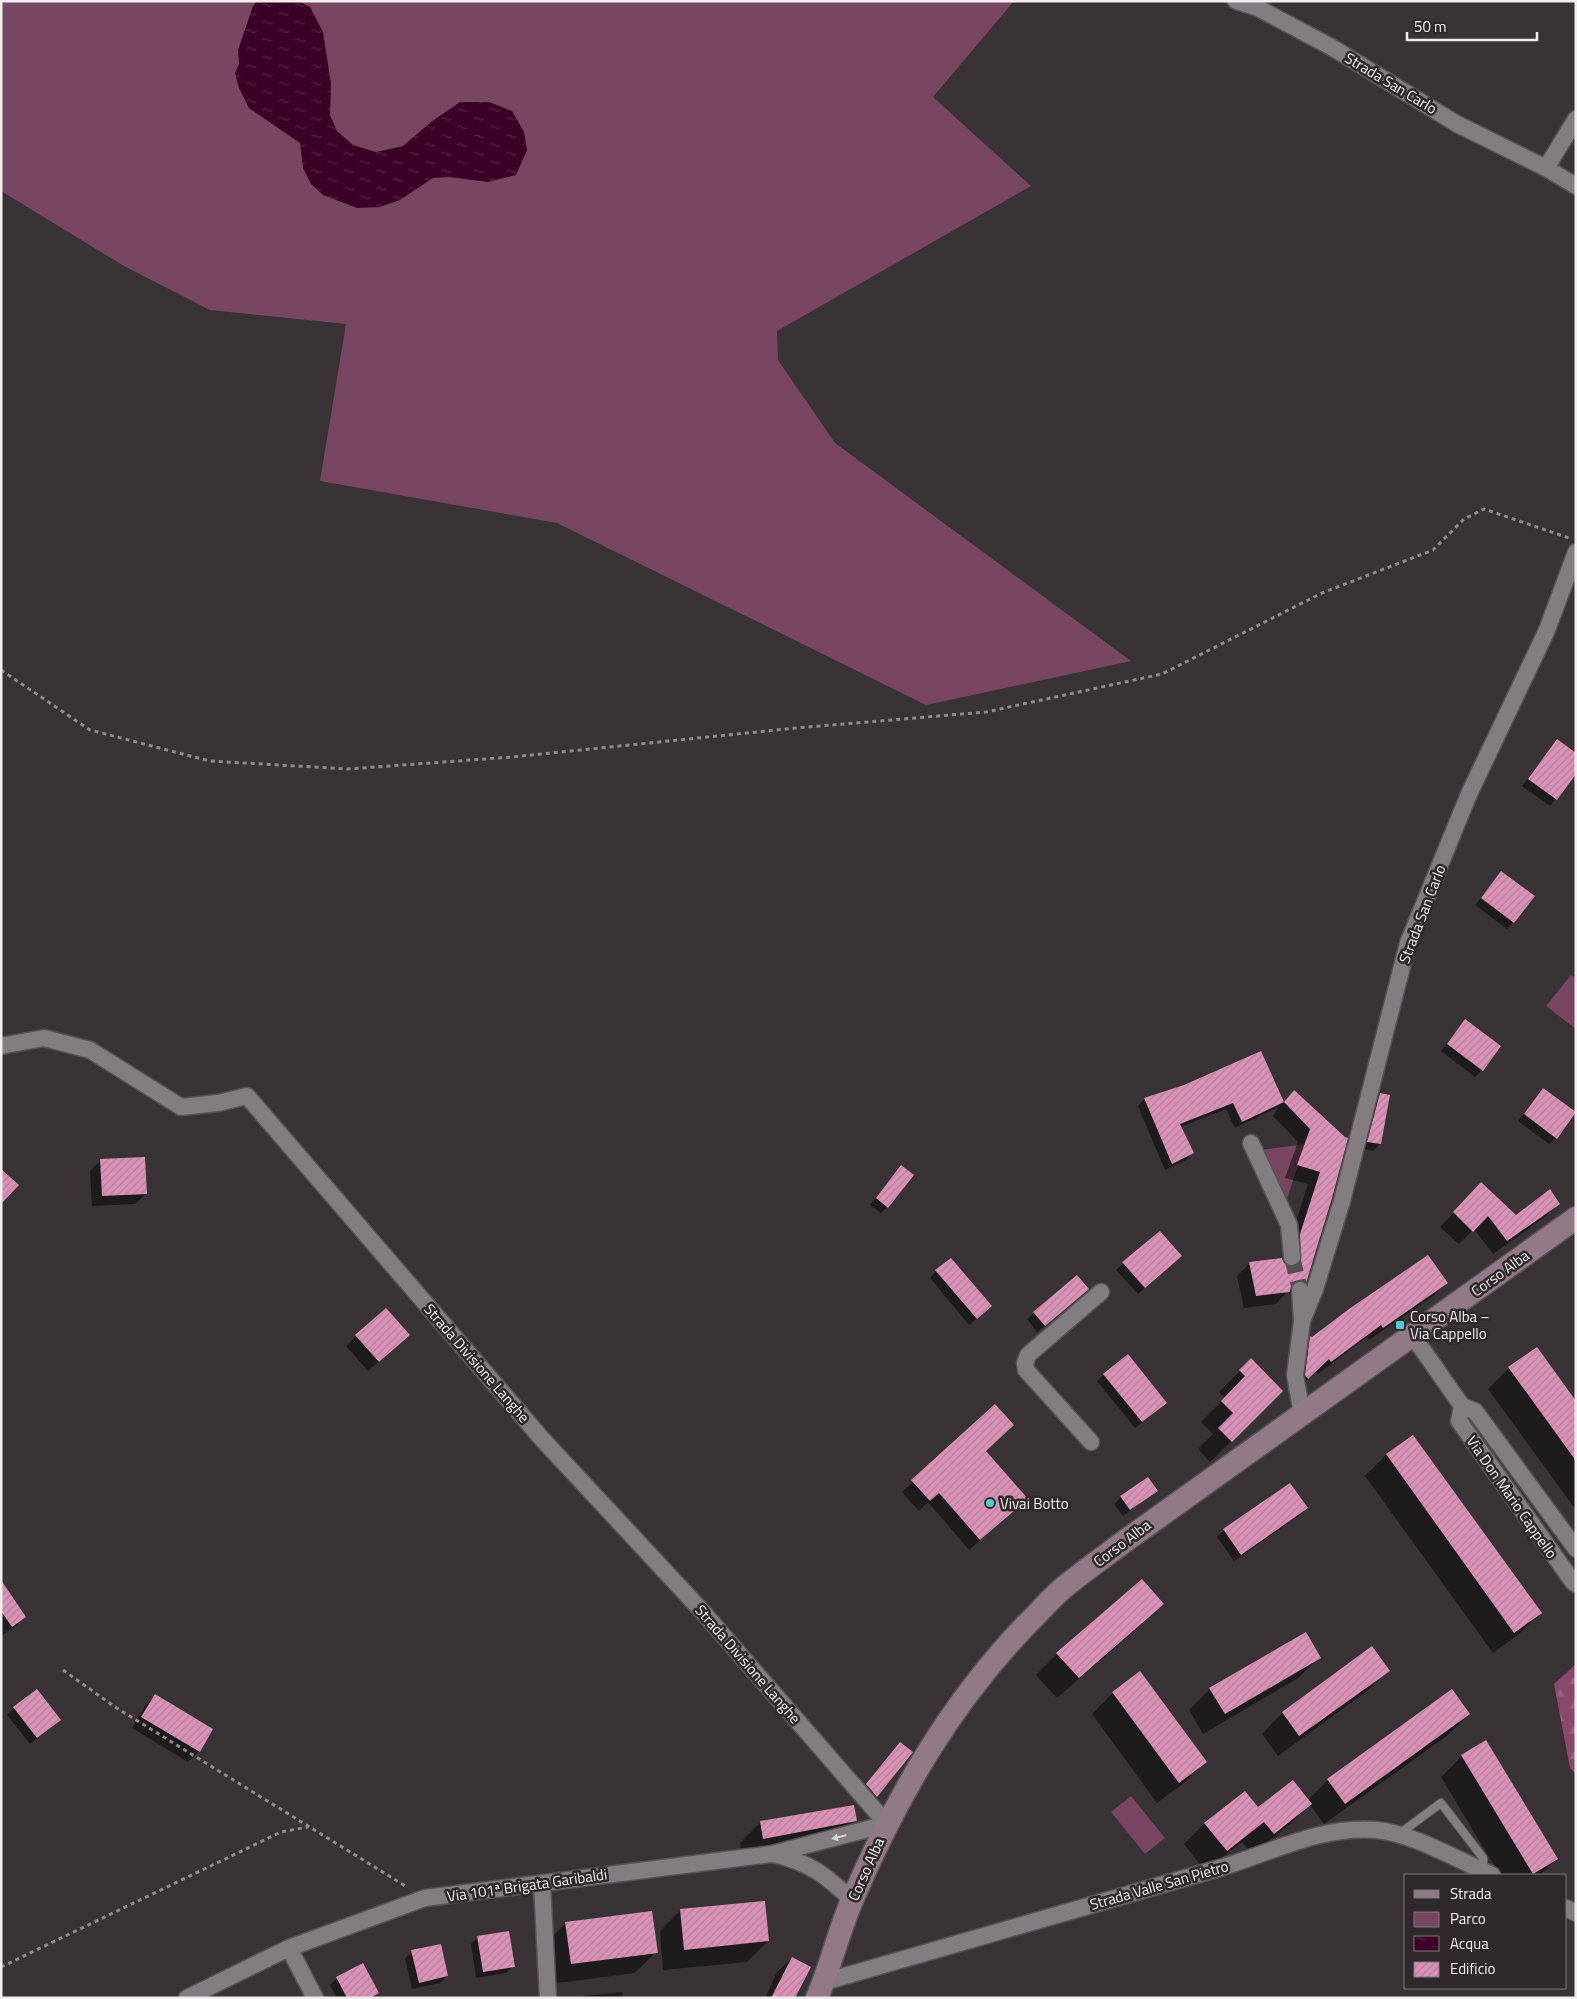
<svg xmlns="http://www.w3.org/2000/svg" width="1577" height="1999" viewBox="0 0 1577 1999" font-family="'Titillium Web',sans-serif">
  <style>
    .green { fill: #784660 }
    .forest { fill: url(#forest-firs) }
    .water { fill: url(#water-ripples) }
    .shadow { fill: #0007 }
    .building { fill: url(#building-hatch) }
    .lines { fill: none; stroke-linecap: round; stroke-linejoin: round }
    .street-tunnel { stroke: #554f52; stroke-width: 16; stroke-dasharray: 16 8; stroke-linecap: butt }
    .lane-casing { stroke: #575255; stroke-width: 10 }
    .street-casing { stroke: #575255; stroke-width: 19 }
    .secondary-casing { stroke: #575255; stroke-width: 25 }
    .path { stroke: #8e898c; stroke-width: 3; stroke-dasharray: 4 4; stroke-linecap: butt }
    .lane { stroke: #837c80; stroke-width: 8 }
    .street { stroke: #837c80; stroke-width: 16 }
    .secondary { stroke: #927986; stroke-width: 22 }
    .oneway { fill: #d6d2d4 }
    .poi-dot { fill: #52ccd0; stroke: #2f292c; stroke-width: 2 }
    .labels { text-anchor: middle; dominant-baseline: central; stroke-width: 5; stroke-linejoin: round; paint-order: stroke }
    .street-label { font-size: 15px; fill: #f2eef0; stroke: #2f292c }
    .poi-label { font-size: 15px; fill: #f2eef0; stroke: #2f292c; text-anchor: start }
  </style>
  <defs>
    <pattern id="forest-firs" width="22" height="20" patternUnits="userSpaceOnUse" patternTransform="scale(1.25)"><rect width="22" height="20" fill="#89496b"/><path d="M5 1l3.5 6h-7zM16 11l3.5 6h-7z" fill="#9a6480"/></pattern>
    <pattern id="water-ripples" width="26" height="14" patternUnits="userSpaceOnUse" patternTransform="scale(1.25)"><rect width="26" height="14" fill="#3b0025"/><path d="M2 4q2-2 4 0t4 0M15 11q2-2 4 0t4 0" fill="none" stroke="#582645"/></pattern>
    <pattern id="building-hatch" width="6" height="6" patternUnits="userSpaceOnUse" patternTransform="scale(1.25)"><rect width="6" height="6" fill="#d992b6"/><path d="M-1 1l2-2M0 6l6-6M5 7l2-2" fill="none" stroke="#b57f9a"/></pattern>
  </defs>
  <rect width="100%" height="100%" fill="#393336"/>
  <path class="green" d="M1,1H1014L933,97L1031,186L777,331L778,360L835,443L1131,661L926,705L557,523L320,481L346,324L210,310L124,266L1,191Z
    M1571,975L1576,979V1029L1546,1006Z
    M1305,1144L1286,1202L1260,1150Z
    M1131,1796L1165,1838L1145,1854L1111,1812Z"/>
  <path class="forest" d="M1576,1664V1774L1570,1768L1554,1684Z"/>
  <path class="water" d="M257,1H299L310,7L323,32L331,84L330,115L337,131L353,145L376,152L403,146L431,122L460,102H489L512,111L524,132L527,150L516,175L488,182L449,177L433,178L400,200L380,207L357,208L323,195L311,184L303,168L300,143L249,108L239,88L235,73L239,64L238,50L253,6Z"/>
  <path class="shadow" d="M1557,741L1556,799L1550,806L1522,786Z
    M1502,872L1513,922L1507,929L1475,905Z
    M1465,1021L1482,1070L1475,1077L1441,1051Z
    M1260,1053L1283,1103L1294,1092L1344,1138L1305,1282L1293,1295L1287,1292L1276,1304L1244,1308L1237,1276L1250,1263L1283,1264L1289,1267L1288,1247L1308,1184L1285,1178L1298,1142L1273,1116L1279,1107L1235,1128L1226,1109L1180,1127L1192,1153L1186,1160L1165,1170L1138,1106L1144,1099L1185,1087Z
    M1543,1090L1556,1138L1549,1144L1518,1121Z
    M1380,1094L1389,1096L1380,1144L1373,1151L1362,1148L1374,1101Z
    M101,1160L146,1194L135,1204L92,1206L90,1171Z
    M895,1174L887,1207L881,1213L870,1205Z
    M1468,1198L1516,1216L1558,1203L1545,1217L1493,1254L1474,1229L1459,1244L1440,1227Z
    M1160,1232L1181,1256L1138,1294L1116,1270Z
    M936,1271L983,1313L969,1325L930,1278Z
    M1076,1277L1080,1296L1037,1332L1027,1319Z
    M1446,1283L1433,1296L1369,1340L1367,1337L1318,1374L1316,1372L1294,1391L1297,1351L1311,1338Z
    M356,1336L398,1345L368,1371L346,1346Z
    M1127,1355L1159,1409L1135,1428L1097,1381Z
    M1251,1360L1282,1391L1210,1462L1198,1449L1213,1434L1201,1422L1225,1398L1219,1392Z
    M1509,1368L1576,1404V1510L1488,1389Z
    M995,1406L984,1451L1016,1509L969,1550L928,1502L919,1511L902,1492Z
    M1413,1437L1540,1613L1519,1634L1493,1653L1365,1476L1386,1455Z
    M1290,1484L1306,1508L1300,1515L1234,1561L1217,1537L1224,1530Z
    M1156,1491L1123,1516L1114,1504L1121,1497Z
    M1,1582L25,1617L14,1627L1,1636Z
    M1162,1604L1141,1625L1057,1698L1036,1675L1057,1654Z
    M1372,1648L1388,1670L1367,1691L1278,1756L1262,1734L1282,1713Z
    M1319,1657L1298,1678L1203,1734L1189,1710L1210,1689Z
    M1113,1693L1205,1762L1184,1783L1157,1803L1092,1714Z
    M155,1696L212,1730L199,1751L188,1762L132,1728L145,1706Z
    M14,1708L52,1727L30,1744L7,1715Z
    M1469,1714L1448,1735L1324,1824L1310,1805L1289,1825L1252,1854L1242,1842L1205,1871L1184,1844L1205,1823L1257,1809L1307,1801L1328,1780Z
    M1486,1742L1557,1858L1540,1875H1500L1441,1777L1462,1756Z
    M900,1744L911,1753L870,1803L860,1792Z
    M856,1821L835,1842L743,1859L740,1843L761,1822Z
    M681,1910L768,1941L747,1962L663,1970L660,1931Z
    M566,1923L656,1952L635,1973L550,1984L545,1944Z
    M478,1937L513,1967L506,1973L476,1978L471,1944Z
    M412,1952L447,1976L440,1983L412,1989L405,1958Z
    M792,1958L794,1998H765L777,1972Z
    M363,1965L378,1993L373,1998H337L330,1985L337,1978Z
    M622,1992L623,1998H583L584,1996Z"/>
  <path class="building" d="M1557,739L1576,753V774L1557,800L1528,779Z
    M1501,871L1535,896L1514,923L1481,898Z
    M1465,1019L1501,1046L1483,1071L1447,1044Z
    M1261,1051L1284,1102L1242,1122L1233,1103L1180,1124L1194,1153L1172,1164L1144,1098L1184,1085Z
    M1543,1088L1576,1112L1557,1139L1524,1114Z
    M1294,1090L1345,1137L1348,1138L1332,1198L1306,1283L1300,1280L1295,1281L1291,1286L1290,1292L1256,1296L1249,1262L1282,1258L1284,1263L1292,1267L1301,1262L1300,1234L1320,1172L1297,1165L1310,1129L1284,1102Z
    M1380,1093L1390,1095L1381,1144L1367,1142Z
    M145,1157L147,1194L102,1196L100,1159Z
    M901,1165L914,1175L888,1208L876,1198Z
    M1,1169L19,1185L1,1204Z
    M1481,1182L1516,1215L1550,1189L1560,1204L1507,1241L1488,1216L1473,1232L1453,1212Z
    M1160,1231L1182,1256L1145,1288L1122,1262Z
    M1428,1255L1448,1283L1383,1328L1381,1325L1331,1362L1329,1359L1308,1379L1305,1375L1310,1336L1312,1337L1349,1309Z
    M951,1258L992,1306L977,1319L935,1270Z
    M1077,1275L1089,1289L1045,1326L1033,1312Z
    M386,1308L410,1335L379,1362L355,1335Z
    M1537,1347L1576,1401V1461L1508,1367Z
    M1128,1354L1167,1403L1142,1422L1103,1374Z
    M1251,1358L1283,1391L1232,1442L1218,1428L1233,1413L1221,1401L1245,1376L1239,1370Z
    M995,1404L1014,1425L986,1451L1028,1499L980,1540L939,1493L930,1501L911,1480Z
    M1413,1435L1542,1613L1514,1633L1386,1454Z
    M1148,1477L1158,1491L1130,1510L1120,1496Z
    M1290,1483L1308,1508L1241,1555L1223,1529Z
    M1142,1579L1164,1604L1079,1678L1056,1653Z
    M1,1580L26,1617L12,1627L1,1611Z
    M1306,1632L1321,1658L1225,1714L1209,1688Z
    M1372,1646L1390,1671L1299,1736L1282,1712Z
    M1140,1671L1207,1762L1179,1783L1112,1692Z
    M37,1689L61,1720L37,1738L13,1707Z
    M1452,1689L1470,1714L1345,1804L1327,1779Z
    M155,1694L213,1729L200,1752L141,1717Z
    M1486,1740L1558,1859L1533,1874L1461,1755Z
    M900,1742L913,1752L877,1797L866,1784Z
    M1293,1780L1312,1804L1274,1834L1264,1822L1227,1851L1204,1823L1245,1791L1258,1807Z
    M854,1805L857,1821L763,1839L760,1821Z
    M765,1901L769,1941L684,1950L680,1909Z
    M652,1911L658,1953L571,1964L565,1922Z
    M509,1931L515,1967L483,1972L477,1936Z
    M441,1944L448,1976L419,1983L411,1950Z
    M792,1957L811,1967L795,1998H771Z
    M363,1963L379,1993L371,1998H347L336,1977Z"/>
  <g class="lines">
    <path class="street-tunnel" d="M1292,1257L1300,1290"/>
    <defs>
      <path id="lane" d="M1399,1834L1441,1803L1483,1858V1871"/>
      <path id="street" d="M1236,1L1258,8L1333,48L1457,124L1546,168L1576,186
        M1546,168L1576,119
        M1,1046L44,1038L90,1050L181,1107L218,1103L247,1096L543,1440L702,1611L887,1824L772,1854L425,1898L289,1948L187,1998
        M1251,1143L1289,1225L1292,1257
        M1300,1290L1302,1321L1295,1375L1302,1414
        M1302,1321L1315,1289L1342,1201L1408,943L1469,794L1547,630L1576,552
        M1413,1336L1462,1406L1475,1411L1576,1549
        M1462,1406L1459,1421L1573,1582L1576,1584
        M1091,1442L1026,1370L1025,1363L1028,1355L1101,1292
        M774,1854C812,1864 824,1874 852,1900
        M542,1884L548,1998
        M1566,1908L1576,1913
        M289,1948L315,1998
        M824,1982C956,1943 1088,1907 1220,1868C1270,1853 1323,1825 1376,1830C1412,1833 1458,1860 1492,1875"/>
      <path id="secondary" d="M817,1998C831,1965 839,1930 853,1898C897,1796 950,1704 1027,1624C1039,1613 1049,1600 1062,1589C1082,1572 1104,1557 1125,1541L1576,1218"/>
    </defs>
    <use href="#lane" class="lane-casing"/>
    <use href="#street" class="street-casing"/>
    <use href="#secondary" class="secondary-casing"/>
    <path class="path" d="M1,670L90,730L210,761L348,769L512,757L796,728L986,712L1162,674L1322,593L1433,550L1464,519L1484,509L1569,538
      M63,1670L115,1707L407,1887
      M1,1967L281,1832L308,1827"/>
    <use href="#lane" class="lane"/>
    <use href="#street" class="street"/>
    <use href="#secondary" class="secondary"/>
  </g>
  <defs><path id="oneway-solid" d="M-6-.8H1V-3.2L6.5 0L1 3.2V.8H-6Z" transform="scale(1.25)"/></defs>
  <use class="oneway" href="#oneway-solid" transform="translate(839 1837) rotate(166)"/>
  <g class="poi-dot">
    <rect x="1395" y="1320" width="10" height="10" rx="2.5"/>
    <circle cx="990" cy="1503" r="5"/>
  </g>
  <g class="labels">
    <g class="street-label">
      <text transform="translate(1391 83) rotate(31)">Strada San Carlo</text>
      <text transform="translate(1422 914) rotate(-69)">Strada San Carlo</text>
      <text transform="translate(1500 1273) rotate(-36)">Corso Alba</text>
      <text transform="translate(477 1363) rotate(49)">Strada Divisione Langhe</text>
      <text transform="translate(1512 1497) rotate(55)">Via Don Mario Cappello</text>
      <text transform="translate(1122 1543) rotate(-37)">Corso Alba</text>
      <text transform="translate(748 1664) rotate(49)">Strada Divisione Langhe</text>
      <text transform="translate(866 1869) rotate(-66)">Corso Alba</text>
      <text transform="translate(527 1885) rotate(-8)">Via 101ª Brigata Garibaldi</text>
      <text transform="translate(1159 1885) rotate(-16)">Strada Valle San Pietro</text>
    </g>
    <g class="poi-label">
      <text x="1410" y="1316">Corso Alba –<tspan x="1410" dy="17">Via Cappello</tspan></text>
      <text x="1000" y="1503">Vivai Botto</text>
    </g>
  </g>
  <rect width="1577" height="1999" fill="none" stroke="#f2eef0" stroke-width="5"/>
  <rect x="1404" y="1874" width="162" height="115" fill="#2f292c" stroke="#7d787a"/>
  <rect x="1414" y="1890" width="25" height="8" fill="#927986" stroke="#7d787a"/>
  <text x="1450" y="1899" font-size="15" fill="#f2eef0">Strada</text>
  <rect x="1414" y="1912" width="25" height="15" fill="#784660" stroke="#7d787a"/>
  <text x="1450" y="1924" font-size="15" fill="#f2eef0">Parco</text>
  <rect x="1414" y="1936" width="25" height="15" fill="url(#water-ripples)" stroke="#7d787a"/>
  <text x="1450" y="1949" font-size="15" fill="#f2eef0">Acqua</text>
  <rect x="1414" y="1962" width="25" height="15" fill="url(#building-hatch)" stroke="#7d787a"/>
  <text x="1450" y="1974" font-size="15" fill="#f2eef0">Edificio</text>
  <path d="M1407 32v8h130v-8" fill="none" stroke="#f2eef0" stroke-width="2.5"/>
  <text x="1414" y="32" font-size="15" fill="#f2eef0" stroke="#2f292c" stroke-width="4" paint-order="stroke">50 m</text>
</svg>
